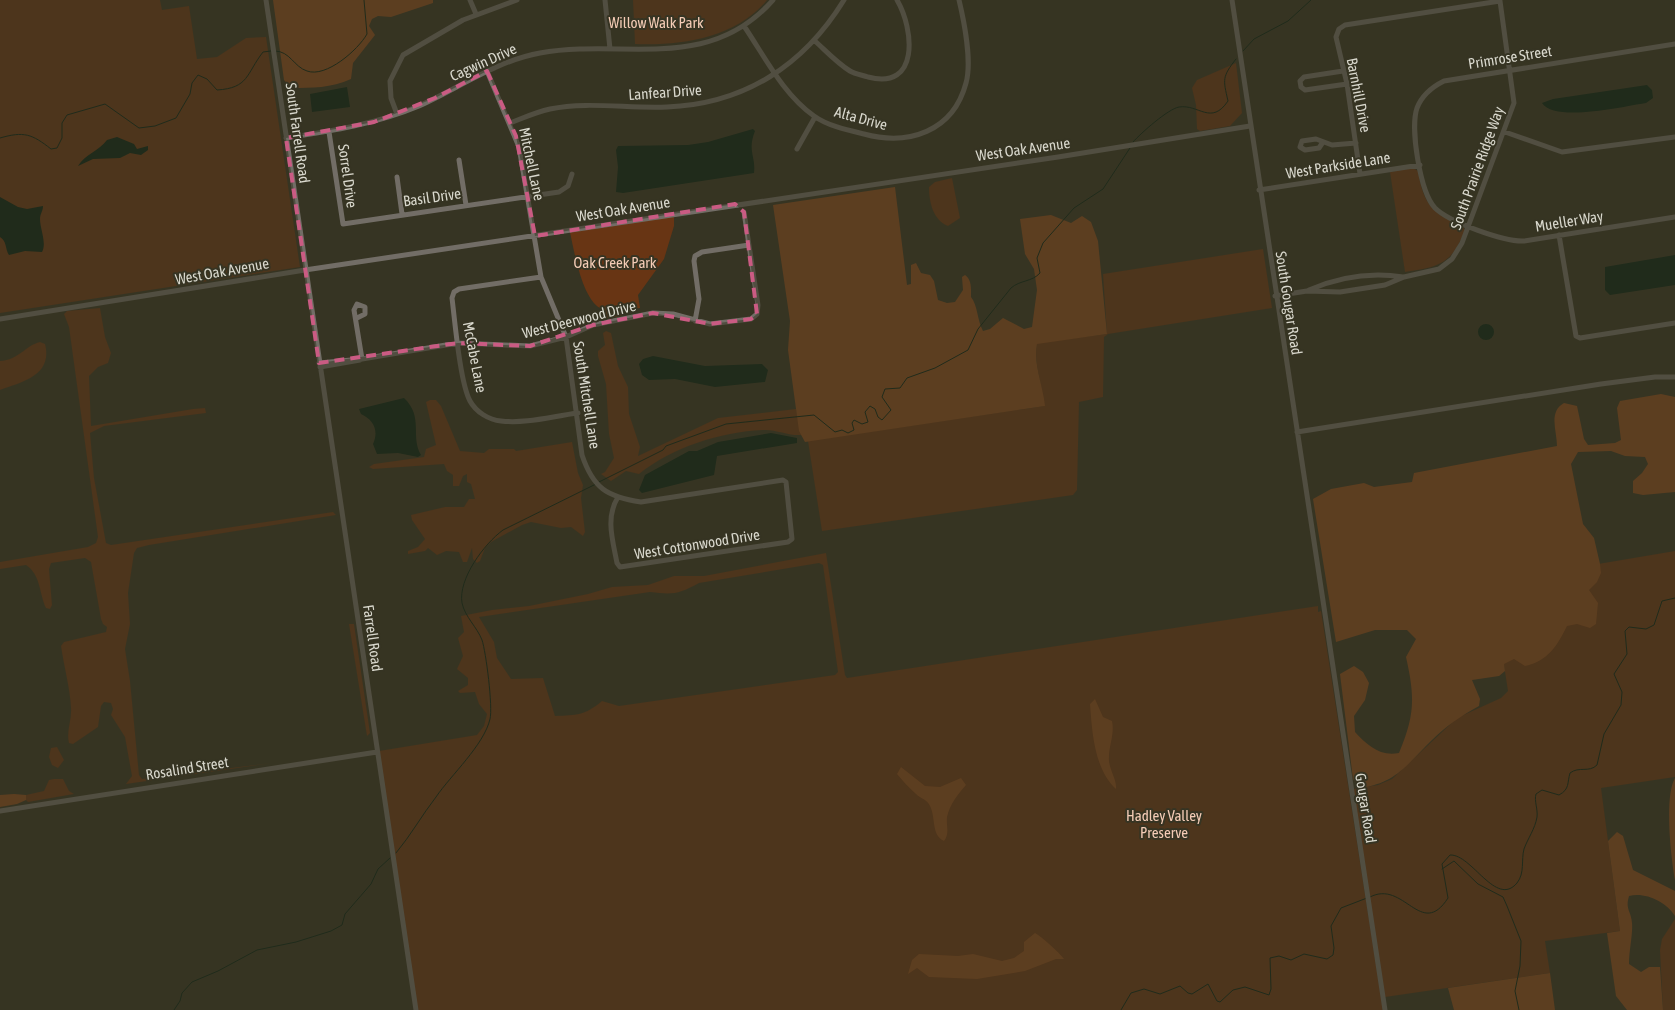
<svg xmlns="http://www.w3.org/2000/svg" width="1675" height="1010" viewBox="0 0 1675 1010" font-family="'Asap Condensed',sans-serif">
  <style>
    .green { fill: #683514; fill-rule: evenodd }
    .forest { fill: #8b491d }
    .water { fill: #052012 }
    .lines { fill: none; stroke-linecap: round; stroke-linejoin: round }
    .stream { stroke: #052012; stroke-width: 1 }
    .minor { stroke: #726d66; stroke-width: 5 }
    .marked { fill: none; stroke: #ca5b83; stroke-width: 4; stroke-dasharray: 10 6; stroke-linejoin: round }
    .labels { text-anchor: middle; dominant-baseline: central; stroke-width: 4; stroke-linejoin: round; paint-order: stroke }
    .park-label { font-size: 15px; fill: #f4ccb6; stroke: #363423 }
    .street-label { font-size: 15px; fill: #d9d8cd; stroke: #363423 }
  </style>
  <rect width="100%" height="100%" fill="#363423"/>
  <path class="green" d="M0,0H160L162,10L189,6L197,59L217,57L246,38L266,37L300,267L0,313Z
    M633,0H767C736,38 681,46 635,44Z
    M1236,63L1242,113L1230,126L1200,131L1197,129L1196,105L1192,88L1197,80Z
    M1413,168L1418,171C1424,206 1432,212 1463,227L1465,230C1452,264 1439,267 1405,272L1390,172Z
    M952,178L960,218L948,226C933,220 929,202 929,187L935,182Z
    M674,216V226L664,259L638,295L640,308L622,311V316L600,319V308C582,298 574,251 570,232Z
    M1263,249L1272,308L1108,334L1104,337L1103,397L1079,402L1077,490L1073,495L822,531L808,441L1044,406C1043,385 1033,364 1037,343L1107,334L1103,274Z
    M100,308L105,337L111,353L108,363L98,367L89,376L91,426L193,409L205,408L206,413L104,426L90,433L94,478L106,543L111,545L333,512L336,515L149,545L137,548L134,553L128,593L130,624L125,649L130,681L139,775L142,779L272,763L126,784L132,776L125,737L111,715L113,709L111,703L104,702L101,706L98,727L73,744L69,743C66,731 72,720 71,708C70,688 64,667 61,646L64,642L106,632L107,627L103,624L101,619L91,562L85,558L51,563L49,569L52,605L50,609L46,608C39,593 41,575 26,565L0,569V562L88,547L96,543L98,537L69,327L64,314L67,311Z
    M606,331L611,333L618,366L628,387L629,414L640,447L638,456L718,418L796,409L801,435C789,436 775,429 763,430C720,432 673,447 639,474L626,471L611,481L601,474L605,472L614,458L609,434L606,384L598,356V351L605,345L603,333Z
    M40,342L45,344C53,375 23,382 0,390V361C19,360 26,345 40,342Z
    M430,400H436L441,406L460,451L484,453L489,449H514L516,451L572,442L578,473L583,485L581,498L585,532L583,536L571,527L561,528L531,522L522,525L491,542L485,548L480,561L477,563L473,559L472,548L467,562H463L459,552L446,551L437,555L428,548L425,551L408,554V551L418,547L425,539L412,520L411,515L445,507H464L469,499H475L471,484L467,482V474L463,476L459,486H453V475L447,471L444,464L373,469L369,467L374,464L424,457L426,449L436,445L426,402Z
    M1675,551V777L1601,788L1620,931L1545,941L1550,973L1385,997L1353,789L1378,785L1392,779L1457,718L1501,698L1508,691L1491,582Z
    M826,553L845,675L847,678L1318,606V612L1321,611L1383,1010H417L379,751L477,735L484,726L487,714L479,704L475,692L460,693L458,691L468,685V678L457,669L463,656L458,638L464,632L461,616L492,610L529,606L588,594L612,587L648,585L674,576H704ZM819,563L823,565L838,672L835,675L619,706L602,701C584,716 577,715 555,716L543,678L511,679L497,658L494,642L479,617L650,592C673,595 679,594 699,583Z
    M349,624H354L370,733L367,736Z
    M57,747L64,760L58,768L52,765L49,757L51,748Z
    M54,779H63L69,791L74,794L28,802L26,800V795L44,791L49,780Z
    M1675,919V1010H1663L1660,950L1662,939Z"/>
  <path class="forest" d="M273,0H433V3L391,17L378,16L372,19L369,26L375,35L353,63L351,79C331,88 312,88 291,88L284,80Z
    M895,187L907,285L911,284V265L916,263L921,273L930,275L934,281L938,300L947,303L955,302L963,290L962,277L965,275C972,280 971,289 971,297C978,306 977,320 983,331L990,329L1003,318L1024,329L1032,327L1037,290L1034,269L1025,254L1020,219L1051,215L1071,223L1082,216L1091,222L1098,241L1107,334L1037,344C1033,364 1043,385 1045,406L805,442L799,431L788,350L790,321L773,205Z
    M1661,394L1675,397V492L1643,495L1633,493V481L1642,473L1648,464L1645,457L1625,456L1611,451L1578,452L1571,464L1583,524L1594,538L1600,564L1601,573L1597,582L1589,590L1598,603L1596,624L1590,628L1577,624L1567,626C1557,646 1548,661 1525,666L1514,659L1504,664L1505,671L1499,676L1472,680L1480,699L1479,706C1461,716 1446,726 1432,740C1407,764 1397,783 1360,788L1353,779L1340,674L1354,666L1363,672L1369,683L1365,700L1354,716L1355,732C1367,745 1380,757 1399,753C1415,715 1415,697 1406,657L1416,639L1407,630H1375L1336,642L1313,499L1331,489L1364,483L1374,487L1412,482L1414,473L1557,446C1557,431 1548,412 1564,403L1577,406L1584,439L1588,445L1615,443L1621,440L1617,408L1620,401Z
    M1095,699L1103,717L1112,721C1115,735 1108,747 1109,761C1110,771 1117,780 1116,789C1094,769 1092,731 1090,704Z
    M901,767L925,786L940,787L961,778L966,785C958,794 950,804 947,817C946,826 950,833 944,841C931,835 936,818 930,806C927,799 921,799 916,794C909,788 903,781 897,774Z
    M1675,778V880C1671,858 1664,797 1675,778Z
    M14,794L26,795V800L17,804L0,807V795Z
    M1617,832L1623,836L1633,870L1675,891V916C1666,902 1646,892 1629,896C1625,910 1631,910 1632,923C1633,934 1629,950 1629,964L1641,972L1649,967H1660L1663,1010H1627L1616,996L1607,933L1620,931L1608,841Z
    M1035,933C1041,936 1060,953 1064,959H1056L1025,971L977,979L929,977L917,968L908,974L912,960L919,954L958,956L973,954L1002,961L1014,958L1024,951V942Z
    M1550,973L1555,1010H1454L1448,988Z"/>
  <path class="water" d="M1647,85L1652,90L1653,98L1646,103C1625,106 1555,123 1542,103L1553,99Z
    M347,87L350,107L312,112L310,94Z
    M753,129L755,131C747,151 756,156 754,173L623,193L616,192L618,167L616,150L618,146L688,145L708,142Z
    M117,137L134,144L137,149L148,146V150L141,155L130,153L120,158L93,159L78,166C85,154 99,151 107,140Z
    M0,197L18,207L27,209L43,206C43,211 40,214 40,219C40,229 47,243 42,252L25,251L9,255C5,249 7,241 0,237Z
    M1675,255V285L1610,295L1605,290V267Z
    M1478 332a8 8 0 1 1 16 0a8 8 0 1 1-16 0Z
    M653,356L705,366L762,364L768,370L765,382L715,387L675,379L649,380L642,375L639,364L643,359Z
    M404,398C424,417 410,436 421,455L418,457L398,453L377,454L373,444C379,431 374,420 361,414L359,409Z
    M771,433L797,438V443L717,456L714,475L642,493L639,490L645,475L689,451H697L718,442Z"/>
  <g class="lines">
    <path class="stream" d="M275,51C290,51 294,67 307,71C326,78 358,50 367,34L364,0
      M1243,51L1254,39L1288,21L1311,0
      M0,138C24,131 32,134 51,149L57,148L62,138V123L67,115L105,104L139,128L155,126L176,118L190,94L192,83L198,75L207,79L217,90C249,88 246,74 263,52L271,51
      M1133,142C1141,133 1168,109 1179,107C1199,104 1211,126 1228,101C1223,79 1222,77 1236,59
      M599,482L663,450L666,446L726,424L814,415L835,432L842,430L848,433L854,430L852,423L854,420L862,424L868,422L865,412L870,406L875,409L878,417L882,420L891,410L882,397L885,389L900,388L907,378L935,368L968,350L978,329L1011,288C1020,280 1032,282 1040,273L1037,258L1043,243L1074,208L1103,189L1130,148
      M396,853C411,835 422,815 436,797C451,775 484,745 490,719C493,707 486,652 482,640C477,627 465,617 462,603C458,579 484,544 503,530L596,484
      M1442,869L1454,861L1478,884L1503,897L1507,906L1521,941L1520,966L1515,991L1519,1010
      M1370,897C1404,879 1421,940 1448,898L1442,864L1450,855C1472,854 1496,908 1517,883C1525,873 1521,860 1524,849C1528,838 1535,829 1537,817C1538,809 1534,801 1536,794L1542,790L1559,795C1570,789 1567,783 1570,773C1579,766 1589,773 1597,765L1604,734L1621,705L1622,692L1614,674L1627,654L1625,631L1629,627L1646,629L1654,625L1662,601L1675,598
      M174,1010L180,1001L182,993L192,982L218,971L257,950L296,942L331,931L342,925L345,914L371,884L378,869L390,858
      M1121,1010L1131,993L1144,989L1160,994L1180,986L1188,993L1192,994L1208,984L1217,1001L1220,1002L1233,990L1245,987L1269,995L1271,989L1270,958L1279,956L1291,960L1304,954L1327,959L1333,955L1334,948L1331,926L1341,908L1367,898"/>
    <path class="minor" d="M266,0L416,1010
      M470,0L476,14
      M605,0L610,49
      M1232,0L1385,1010
      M744,26C765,57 783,94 814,116C828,126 847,130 864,134C908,146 953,132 966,83C972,62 964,21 959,0
      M815,41C826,51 837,63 850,71C855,74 862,75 868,77C920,91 914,29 897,0
      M1675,44L1444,81C1432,87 1422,95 1417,108C1410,128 1420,192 1435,208C1449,222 1504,242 1524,241L1675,217
      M487,71L519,147L541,277L566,337L582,455C593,488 607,497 641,502L783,480L786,482L792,539L788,542L620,567L617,563C613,541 605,518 618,497
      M1343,71L1304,77L1300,81L1301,87L1305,90L1347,84
      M397,114L391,98L390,81L403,55L463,20L517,0
      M510,123C523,118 536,112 550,109C588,101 629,109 667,107C745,104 804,65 844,0
      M329,132L343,224L559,192L568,186L572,174
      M1505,132L1562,152L1675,137
      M286,138C332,131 376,124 419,106C459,88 496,61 540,53C623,38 708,74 773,0
      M1323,142L1319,148L1305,150L1300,147L1302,141L1316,139L1332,145L1356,143
      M797,149L815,117
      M459,160L466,205
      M397,177L402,214
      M1259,190L1420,165
      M1559,235L1576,336L1580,338L1675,323
      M541,277L459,289L454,292L452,298C455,322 460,382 470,401C476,412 489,420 501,421C526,424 553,416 578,413
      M1309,290C1339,277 1371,272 1403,277
      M1275,296L1307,291L1340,292L1385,285L1404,277L1439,269L1452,259L1462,243L1514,103L1500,1L1345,25L1339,29L1336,37L1347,84L1360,174
      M357,318L365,314V307L357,304L354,310L362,359
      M0,319L305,270L1058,157L1250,126
      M695,321L699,299L694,261L695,256L702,252L749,245
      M319,363L362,359L458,343L530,346L566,337L593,325L653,313L673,314L710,324L751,319L757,314L758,305L744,212
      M320,367L360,360
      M1297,432L1601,384L1655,377H1675
      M0,811L377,752"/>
  </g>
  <path d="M0 0H1675V1010H0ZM487,71L516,136L535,236L735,204L744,212L757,314L751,319L710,324L653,313L593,325L530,346L458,343L319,363L286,138L374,122L435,98Z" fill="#363423" fill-opacity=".55" fill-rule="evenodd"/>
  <path class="marked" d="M487,71L516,136L535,236L735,204L744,212L757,314L751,319L710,324L653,313L593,325L530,346L458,343L319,363L286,138L374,122L435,98Z"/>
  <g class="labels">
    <g class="park-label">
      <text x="656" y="22">Willow Walk Park</text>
      <text x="615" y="262">Oak Creek Park</text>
      <text x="1164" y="815">Hadley Valley<tspan x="1164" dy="17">Preserve</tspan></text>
    </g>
    <g class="street-label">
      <text transform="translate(1510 57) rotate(-9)">Primrose Street</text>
      <text transform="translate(483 62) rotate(-24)">Cagwin Drive</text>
      <text transform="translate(665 92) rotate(-4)">Lanfear Drive</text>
      <text transform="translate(1359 95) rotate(79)">Barnhill Drive</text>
      <text transform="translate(861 118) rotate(15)">Alta Drive</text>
      <text transform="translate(298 133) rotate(82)">South Farrell Road</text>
      <text transform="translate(1023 149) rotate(-8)">West Oak Avenue</text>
      <text transform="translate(532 164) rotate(78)">Mitchell Lane</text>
      <text transform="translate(1338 165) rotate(-9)">West Parkside Lane</text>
      <text transform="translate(1477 168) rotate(-70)">South Prairie Ridge Way</text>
      <text transform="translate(348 176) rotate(82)">Sorrel Drive</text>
      <text transform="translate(432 197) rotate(-8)">Basil Drive</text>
      <text transform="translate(623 209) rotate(-9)">West Oak Avenue</text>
      <text transform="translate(1569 221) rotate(-9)">Mueller Way</text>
      <text transform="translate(222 271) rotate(-10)">West Oak Avenue</text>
      <text transform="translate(1289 303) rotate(81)">South Gougar Road</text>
      <text transform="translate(579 319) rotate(-14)">West Deerwood Drive</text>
      <text transform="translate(475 357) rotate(79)">McCabe Lane</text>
      <text transform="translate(587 395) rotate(81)">South Mitchell Lane</text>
      <text transform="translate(697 544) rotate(-9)">West Cottonwood Drive</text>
      <text transform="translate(373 638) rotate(82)">Farrell Road</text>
      <text transform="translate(187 768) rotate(-9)">Rosalind Street</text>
      <text transform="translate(1366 808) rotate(81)">Gougar Road</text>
    </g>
  </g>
</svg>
